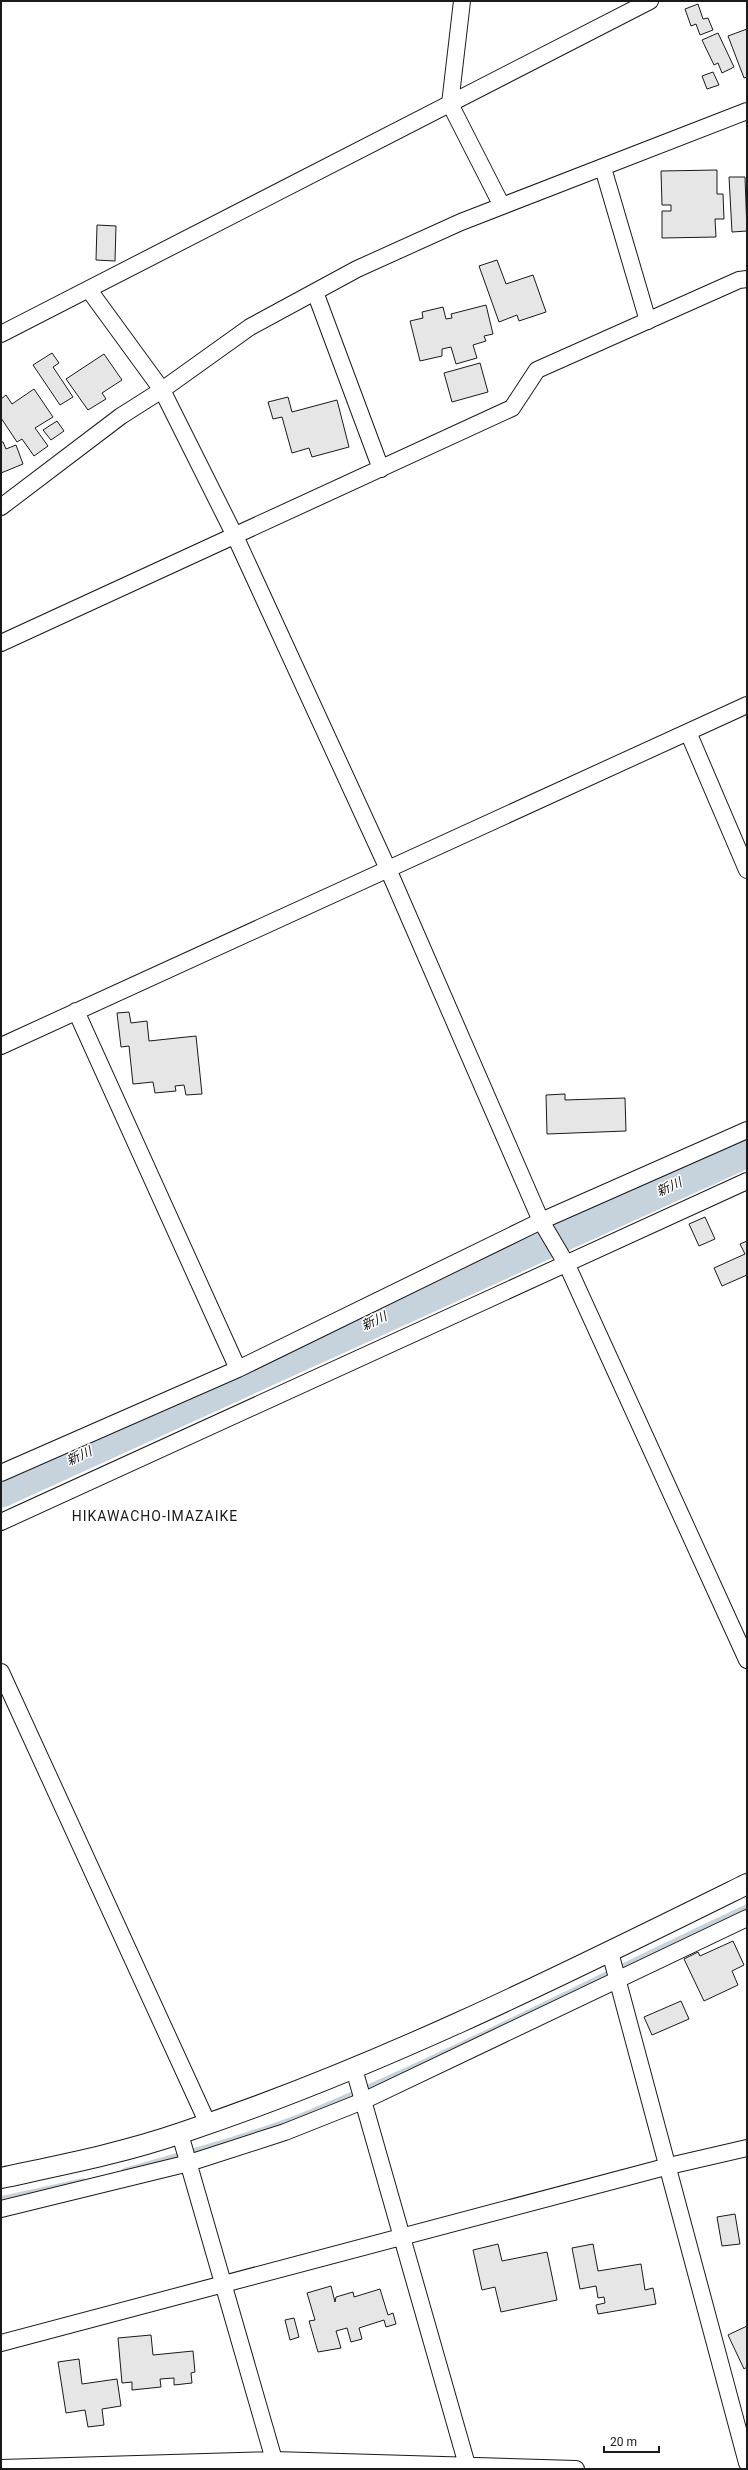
<svg xmlns="http://www.w3.org/2000/svg" width="748" height="2470" viewBox="0 0 748 2470" font-family="Roboto,'Noto Sans JP',sans-serif">
  <style>
    .lines { fill: none; stroke-linecap: round; stroke-linejoin: round }
    .stream { stroke: #c6d2dc; stroke-width: 5.5 }
    .river { stroke: #c6d2dc; stroke-width: 33 }
    .building { fill: #e6e6e6; stroke: #1a1a1a }
    .minor-casing { stroke: #1a1a1a; stroke-width: 18 }
    .tertiary-casing { stroke: #1a1a1a; stroke-width: 22 }
    .minor { stroke: #fff; stroke-width: 16 }
    .tertiary { stroke: #fff; stroke-width: 20 }
    .labels { text-anchor: middle; dominant-baseline: central; stroke-width: 3; stroke-linejoin: round; paint-order: stroke }
    .water-label { font-size: 13px; font-style: italic; fill: #1a1a1a; stroke: #fff }
    .quarter-label { font-size: 14px; letter-spacing: 1px; fill: #1a1a1a; stroke: #fff }
  </style>
  <rect width="100%" height="100%" fill="#fff"/>
  <g class="lines">
    <path class="stream" d="M124,2171C185,2153 248,2137 306,2114C456,2052 600,1975 747,1907
      M1,2199L83,2181"/>
    <path class="river" d="M1,1491L747,1151"/>
  </g>
  <path class="building" d="M698,4L703,19L708,18L713,30L700,35L696,24L691,26L685,9Z
    M747,29V77L744,78L728,36Z
    M718,33L734,67L722,73L718,63L714,65L702,40Z
    M713,72L719,85L707,89L702,76Z
    M717,170V194H723L724,219H715L716,237L662,238V211H671V205H662L661,171Z
    M729,177H745L747,231L732,232Z
    M97,225L116,226L115,261L96,260Z
    M497,260L506,284L533,275L546,312L519,321L517,315L499,322L479,266Z
    M486,305L493,334L484,336L486,341L473,345L477,358L456,364L451,347L442,349V356L420,361L410,321L423,318L422,312L443,307L446,319L452,318L451,314Z
    M52,353L59,363L53,367L73,397L60,405L33,365Z
    M104,354L122,380L102,393L106,399L88,410L66,379Z
    M480,363L488,392L452,402L444,373Z
    M34,389L53,417L35,428L48,446L34,456L22,439L17,442L1,418V399L6,395L12,404Z
    M288,397L292,412L337,400L349,447L312,457L309,448L292,453L282,417L273,419L268,402Z
    M57,421L64,431L51,440L43,430Z
    M1,442H3L6,449L16,445L23,464L1,473Z
    M129,1012L131,1023L147,1021L149,1041L196,1036L202,1094L186,1095L184,1085L175,1086L176,1091L155,1093L153,1082L133,1084L129,1046L121,1047L117,1013Z
    M565,1094V1100L625,1098L626,1131L547,1134L546,1095Z
    M705,1217L715,1239L699,1246L689,1224Z
    M747,1241V1275L722,1286L714,1268L745,1254L740,1244Z
    M733,1941L744,1965L732,1971L738,1985L704,2001L684,1959L698,1952L700,1956Z
    M681,2001L689,2019L652,2035L644,2017Z
    M735,2214L740,2244L722,2246L717,2217Z
    M498,2244L502,2261L547,2252L557,2300L501,2312L495,2287L482,2290L473,2250Z
    M593,2244L598,2271L641,2264L645,2290L653,2288L656,2304L598,2314L596,2305L605,2303L604,2297L598,2298L596,2286L580,2289L572,2248Z
    M331,2286L335,2302L336,2297L353,2292L354,2297L380,2289L388,2315L393,2313L396,2324L386,2327L384,2320L359,2328L362,2339L351,2342L347,2328L336,2331L341,2348L318,2352L309,2321L315,2320L307,2293Z
    M294,2318L299,2337L290,2340L285,2320Z
    M747,2326V2367L744,2369L728,2335Z
    M151,2335L153,2355L193,2351L195,2372L191,2373L192,2383L174,2385V2378L160,2379L161,2387L132,2390V2382L122,2383L118,2338Z
    M79,2359L82,2384L117,2379L121,2406L102,2409L104,2425L88,2427L85,2410L66,2413L58,2362Z"/>
  <g class="lines">
    <defs>
      <path id="minor" d="M462,1L450,104L502,206
        M603,168L648,321
        M89,290L162,390L235,536L388,869L541,1221L567,1265L747,1660
        M315,292L381,469
        M1,334L650,1
        M1,507L121,416L162,390L250,327L357,269L461,222L747,111
        M1,643L512,408L537,370L739,280L747,279
        M688,732L747,870
        M76,1011L238,1369
        M1,1046L747,705
        M1,1473L238,1369L541,1221L747,1130
        M1,1522L747,1181
        M1,1672L208,2124
        M610,1952L747,2463
        M354,2069L467,2465
        M180,2134L274,2460
        M1,2209L189,2163L285,2132L363,2101L747,1918
        M1,2343L669,2166L747,2148
        M1,2468L274,2460L576,2469"/>
      <path id="tertiary" d="M1,2178C61,2165 123,2153 181,2133C377,2068 563,1975 747,1884"/>
    </defs>
    <use href="#minor" class="minor-casing"/>
    <use href="#tertiary" class="tertiary-casing"/>
    <use href="#minor" class="minor"/>
    <use href="#tertiary" class="tertiary"/>
  </g>
  <g class="labels">
    <g class="water-label">
      <text transform="translate(669 1187) rotate(-25)">新川</text>
      <text transform="translate(374 1321) rotate(-25)">新川</text>
      <text transform="translate(79 1456) rotate(-25)">新川</text>
    </g>
    <g class="quarter-label">
      <text x="155" y="1516">HIKAWACHO-IMAZAIKE</text>
    </g>
  </g>
  <rect width="748" height="2470" fill="none" stroke="#1a1a1a" stroke-width="4"/>
  <path d="M604 2446v6h55v-6" fill="none" stroke="#1a1a1a" stroke-width="2"/>
  <text x="610" y="2446" font-size="12" fill="#1a1a1a" stroke="#ffffff" stroke-width="3" paint-order="stroke">20 m</text>
</svg>
